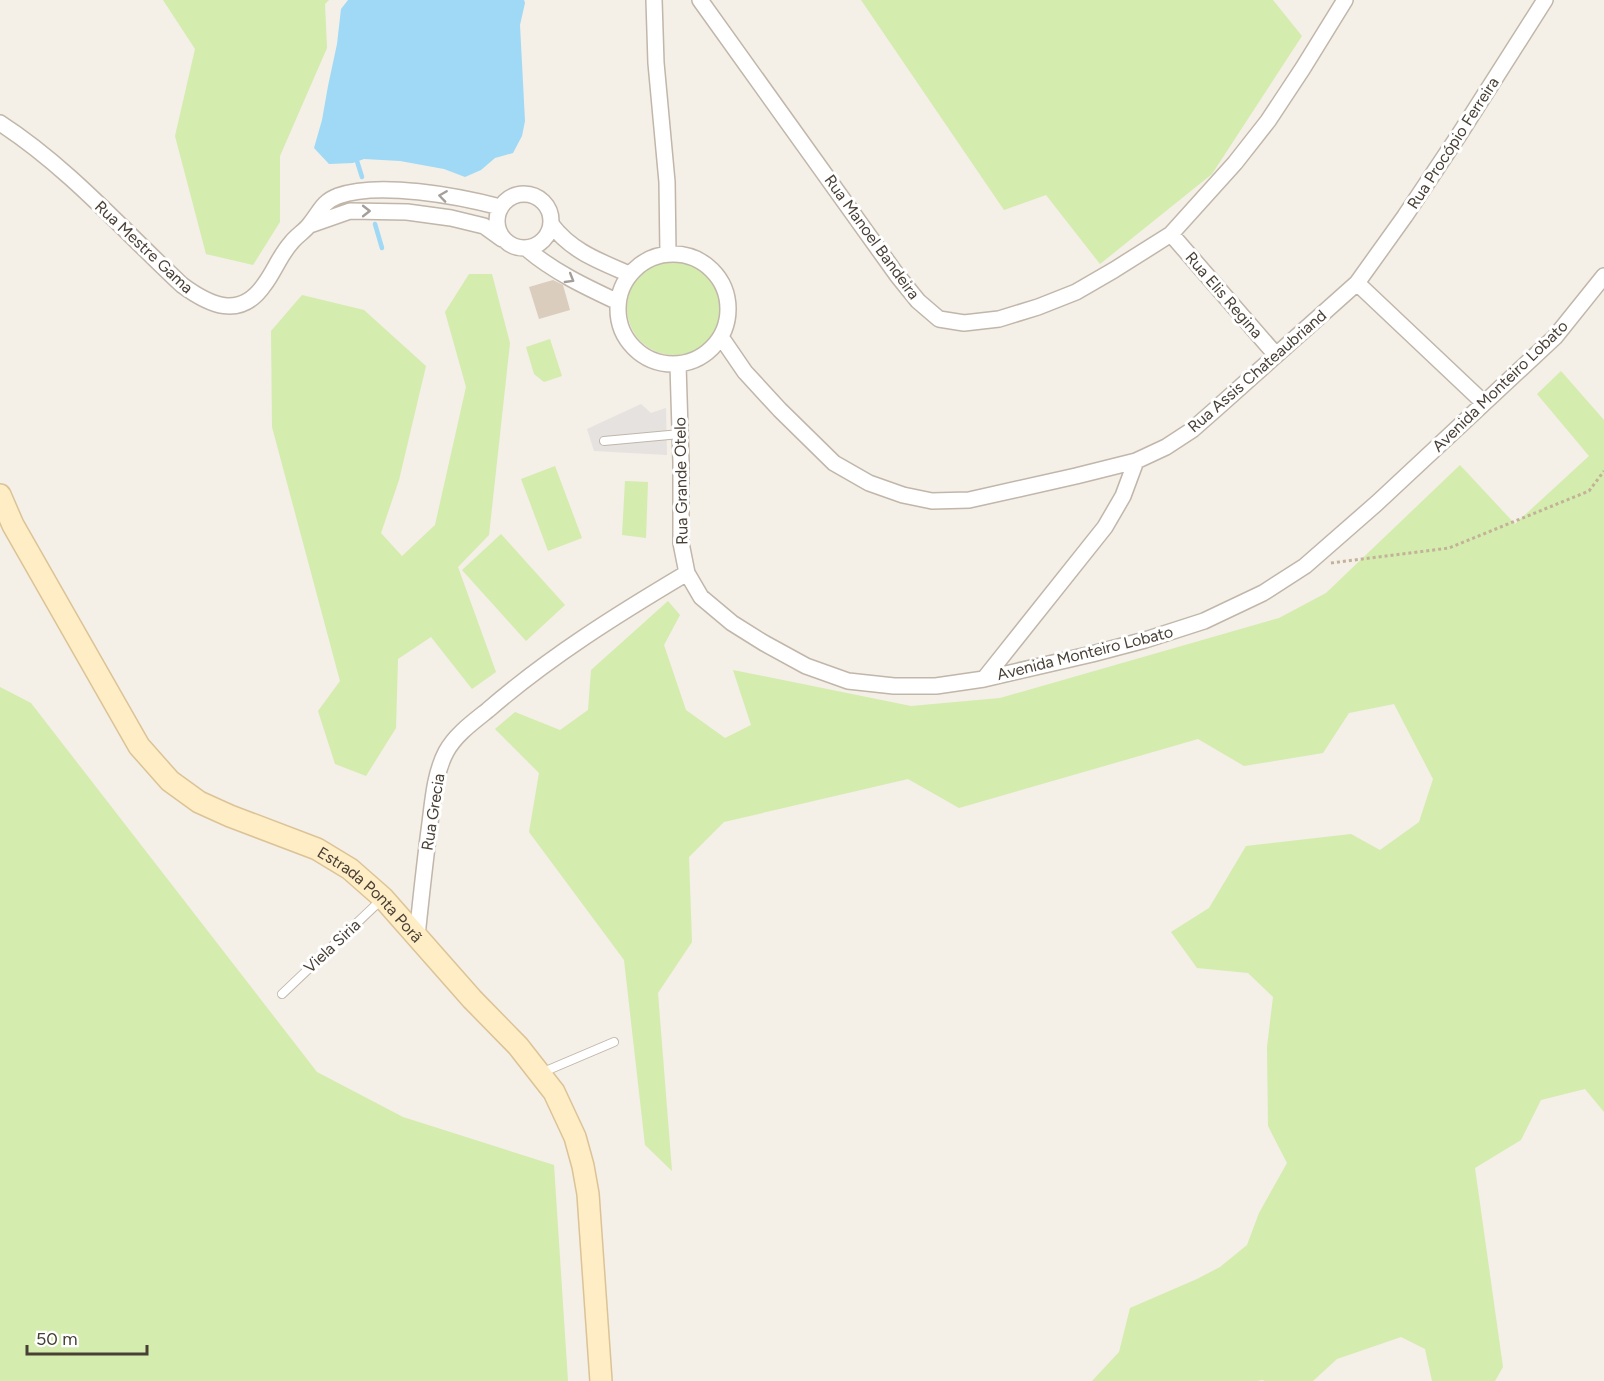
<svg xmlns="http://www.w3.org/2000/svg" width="1604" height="1381" viewBox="0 0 1604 1381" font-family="Figtree,sans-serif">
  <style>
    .green { fill: #d4ecad }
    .parking { fill: #e5e2df }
    .water { fill: #9fd9f5 }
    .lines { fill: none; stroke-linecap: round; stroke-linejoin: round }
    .stream { stroke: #9fd9f5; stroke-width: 4.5 }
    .building { fill: #dacdbe }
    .lane-casing { stroke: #c1b6a9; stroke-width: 10 }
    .street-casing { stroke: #c1b6a9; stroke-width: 18 }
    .secondary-casing { stroke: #dbc395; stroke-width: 24 }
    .path { stroke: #c3b199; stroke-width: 3; stroke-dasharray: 3 3; stroke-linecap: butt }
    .lane { stroke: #fff; stroke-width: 8 }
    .street { stroke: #fff; stroke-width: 15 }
    .secondary { stroke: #ffedc6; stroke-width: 21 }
    .oneway { stroke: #a49f9a }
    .labels { text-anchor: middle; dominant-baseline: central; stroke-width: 6; stroke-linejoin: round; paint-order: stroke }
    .street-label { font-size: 16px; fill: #483f35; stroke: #fff }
  </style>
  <rect width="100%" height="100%" fill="#f4efe7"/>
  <path class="green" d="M163,0H329L325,4L327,48L280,156V222L253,265L206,254L175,136L195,49Z
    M861,0H1273L1302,36L1212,174L1100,264L1046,195L1004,210Z
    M627 308a47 47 0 1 1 94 0a47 47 0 1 1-94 0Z
    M469,274H492L510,343L489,535L458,567L496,672L472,689L431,637L398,659L396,728L366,776L335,764L318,711L340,681L272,427L271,331L302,295L364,310L426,366L399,480L381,533L402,556L435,525L466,387L445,312Z
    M550,339L562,376L544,382L534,374L526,347Z
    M1561,371L1604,420V1112L1585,1089L1541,1100L1521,1140L1475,1168L1503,1367L1495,1381H1432L1425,1349L1401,1337L1337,1359L1313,1381H1264L1263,1380L1257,1381H1092L1119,1352L1130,1308L1197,1279L1220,1267L1247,1245L1259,1213L1287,1163L1268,1126L1267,1047L1273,997L1248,973L1197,968L1171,932L1209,908L1246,846L1351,834L1380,850L1419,822L1433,779L1394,704L1349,713L1323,753L1244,766L1198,739L959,808L908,779L724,822L689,857L692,942L658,993L672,1171L645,1145L624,960L529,832L539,773L495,729L515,712L560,730L588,710L591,670L668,601L680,615L664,645L686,710L725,738L751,725L733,670L911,706L1000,698L1279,618L1326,593L1460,465L1515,524L1589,456L1537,394Z
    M555,466L582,538L548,551L521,479Z
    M625,481L648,482L646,538L622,535Z
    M501,534L565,605L526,641L462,570Z
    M0,687L31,703L317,1072L403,1117L554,1165L568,1381H0Z"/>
  <path class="parking" d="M641,404L651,413L666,408L667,455L594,451L587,429Z"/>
  <path class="water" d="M348,0H524L525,3L520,25L525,121L522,136L513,153L495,158L481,170L465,177L444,169L400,161L364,159L353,163L329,164L314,148L322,120L328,86L337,44L341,9Z"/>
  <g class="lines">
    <path class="stream" d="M357,161L362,177
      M375,224L382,248"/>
  </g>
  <path class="building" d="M553,280L563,285L570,310L539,319L529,287Z"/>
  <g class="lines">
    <defs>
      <path id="lane" d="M604,441L680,434
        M282,994L382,899
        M541,1073L614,1042"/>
      <path id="street" d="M654,0L656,63L667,182L668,253
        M700,0L897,275L918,301L939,319L964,323L999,319L1038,307L1076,292L1114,270L1171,234L1235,163L1268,121L1303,68L1345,0
        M0,123C68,167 123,230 182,285C209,305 240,320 264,285C274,272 280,255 291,243C296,236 305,231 310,224C320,212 322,202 338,196C379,181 458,196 500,207
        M497 221a27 27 0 1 1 54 0a27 27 0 1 1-54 0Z
        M551,224C571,251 599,261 629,274
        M310,225L350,211L407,212L451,218L484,226L502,239
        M1171,234L1276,355
        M527,249C554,272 586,287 618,302
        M618 309a55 55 0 1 1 110 0a55 55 0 1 1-110 0Z
        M1357,283L1484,403
        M721,337L745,372L780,410L834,463L869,483L903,495L932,501L969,500L1076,476L1136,461L1166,447L1192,430L1217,408L1357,283L1405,216L1459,135L1545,0
        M687,573L701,597L732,623L764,643L806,666L848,681L894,686H936L984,679L1092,654L1145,640L1204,621L1263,593L1305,566L1377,503L1555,337L1604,276
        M984,679L1105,527L1123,496L1136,461
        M417,936C421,898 425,860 430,823C433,799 435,773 446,752C455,735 473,722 488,710C549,657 618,614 687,573L681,543V462L678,365"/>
      <g id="secondary">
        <path id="s1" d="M0,495L13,525L139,746L170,781L199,802L230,816L317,849L350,869L383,898L472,999L518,1046L554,1092L575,1137L583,1166L588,1194L601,1381"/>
      </g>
    </defs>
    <use href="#lane" class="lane-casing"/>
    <use href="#street" class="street-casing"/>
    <use href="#secondary" class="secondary-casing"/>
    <path class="path" d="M1331,563L1449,548L1589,491L1604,471"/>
    <use href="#lane" class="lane"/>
    <use href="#street" class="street"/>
    <use href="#secondary" class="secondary"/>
  </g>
  <defs><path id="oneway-chevron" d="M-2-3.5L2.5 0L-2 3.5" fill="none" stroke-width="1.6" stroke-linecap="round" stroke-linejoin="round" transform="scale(1.5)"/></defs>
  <g class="oneway">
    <use href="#oneway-chevron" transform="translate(443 196) rotate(-172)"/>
    <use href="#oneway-chevron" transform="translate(366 211)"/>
    <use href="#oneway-chevron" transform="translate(570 279) rotate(31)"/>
  </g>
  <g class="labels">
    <g class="street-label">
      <text transform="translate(1453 143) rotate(-57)">Rua Procópio Ferreira</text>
      <text transform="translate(872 237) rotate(54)">Rua Manoel Bandeira</text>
      <text transform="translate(144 247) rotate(43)">Rua Mestre Gama</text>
      <text transform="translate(1224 295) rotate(49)">Rua Elis Regina</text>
      <text transform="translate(1257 371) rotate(-41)">Rua Assis Chateaubriand</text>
      <text transform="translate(1500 386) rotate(-44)">Avenida Monteiro Lobato</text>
      <text transform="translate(681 481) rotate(-91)">Rua Grande Otelo</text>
      <text transform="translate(1085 653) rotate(-14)">Avenida Monteiro Lobato</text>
      <text transform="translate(433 812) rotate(-81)">Rua Grecia</text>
      <text stroke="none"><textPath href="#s1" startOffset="567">Estrada Ponta Porã</textPath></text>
      <text transform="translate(332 946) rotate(-43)">Viela Siria</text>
    </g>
  </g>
  <path d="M27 1345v9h120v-9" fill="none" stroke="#483f35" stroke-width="3"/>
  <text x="36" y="1345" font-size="18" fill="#483f35" stroke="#ffffff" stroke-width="4.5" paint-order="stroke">50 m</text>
</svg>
